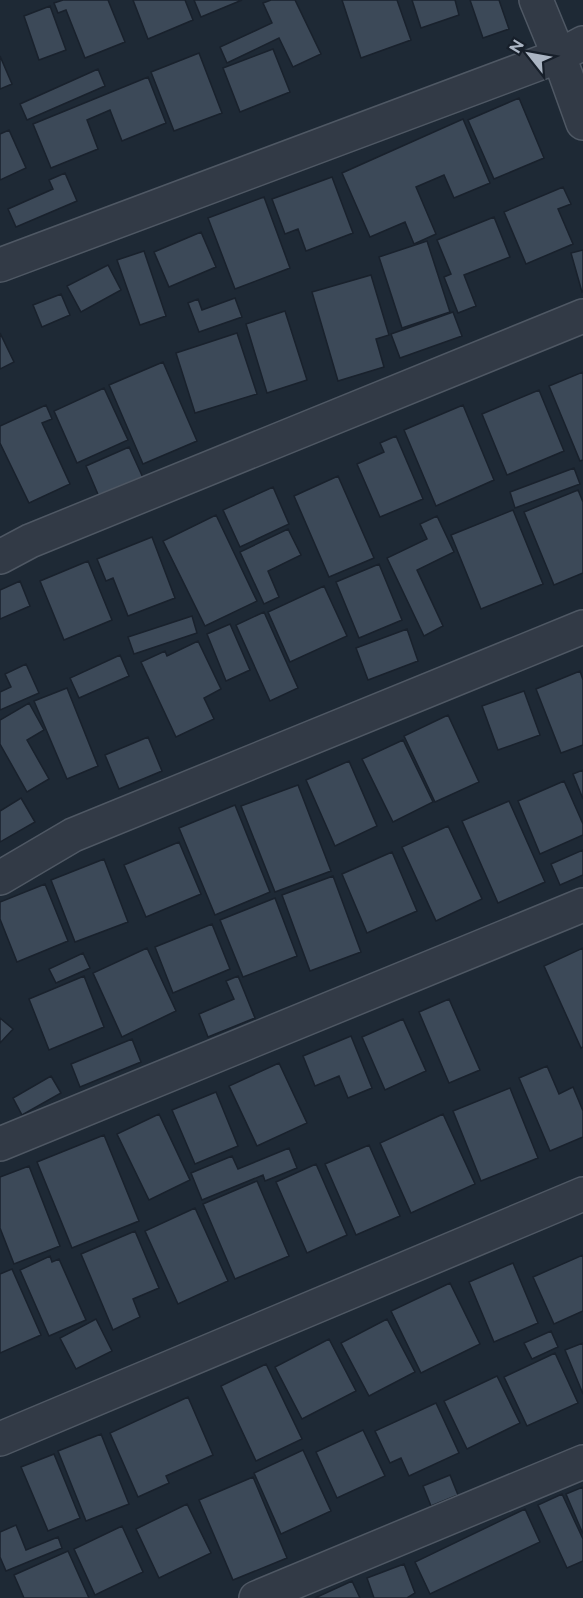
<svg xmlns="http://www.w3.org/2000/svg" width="583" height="1598" viewBox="0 0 583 1598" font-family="Raleway,sans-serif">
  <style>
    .building { fill: #3c4958; stroke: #19212c; stroke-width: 1.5 }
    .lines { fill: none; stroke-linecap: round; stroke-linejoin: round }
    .minor-casing { stroke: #4f5864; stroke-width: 36 }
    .minor { stroke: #323a46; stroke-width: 33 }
  </style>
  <rect width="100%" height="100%" fill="#1e2935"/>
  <path class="building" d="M63,0H108L125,42L85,58L66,10L58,13L54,3Z
    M133,0H185L193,20L148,39Z
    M194,0H242L201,17Z
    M271,0H295L321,54L293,67L279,38L227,63L220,47L272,23L263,3Z
    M342,0H397L411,40L361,58Z
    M412,0H455L459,15L421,28Z
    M470,0H499L509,29L483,38Z
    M50,6L66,50L39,60L24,16Z
    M273,49L290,92L240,112L223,68Z
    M199,53L222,113L174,131L151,72Z
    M0,56L12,84L0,89Z
    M98,69L105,86L27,120L20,104Z
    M148,77L166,123L122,141L110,110L87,120L98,149L51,168L33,124Z
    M519,98L544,158L494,179L468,120Z
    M463,119L490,183L454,198L444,175L416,187L436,234L414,244L405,222L370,237L342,173Z
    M9,130L26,168L0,180V134Z
    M65,173L77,201L16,227L8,209L53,189L49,180Z
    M332,177L353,233L306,251L298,229L285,234L272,199Z
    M563,187L571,204L558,209L573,244L526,264L504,212Z
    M264,197L290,268L235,289L208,218Z
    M494,217L510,257L464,275L476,306L458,313L444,277L451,274L437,240Z
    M201,232L216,267L169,287L154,252Z
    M427,241L450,312L402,328L379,257Z
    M583,250V291L582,292L571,253Z
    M144,251L166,316L140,325L117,260Z
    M108,265L121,290L81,312L67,286Z
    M371,275L389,335L376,339L384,367L338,381L312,292Z
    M61,294L70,315L42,327L33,305Z
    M235,298L242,317L199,332L188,303L198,299L202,310Z
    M285,311L307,380L267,393L246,324Z
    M453,312L462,336L400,358L391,334Z
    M0,333L14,362L0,369Z
    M237,333L257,394L195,413L176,353Z
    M163,362L197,441L143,464L109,385Z
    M583,372V460L580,461L549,386Z
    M104,388L128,440L77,463L54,411Z
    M539,390L564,451L507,475L482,414Z
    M46,405L52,419L42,423L70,484L29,503L0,443V426Z
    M463,405L494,480L436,506L404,430Z
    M396,436L423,499L380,517L357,464L384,452L380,443Z
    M129,447L144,480L100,499L86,466Z
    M574,468L580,484L515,508L510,492Z
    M338,476L374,558L329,577L294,496Z
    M273,487L289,524L240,547L223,510Z
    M578,490L583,502V573L554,585L524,512Z
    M513,510L543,584L481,609L451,535Z
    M216,515L257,601L205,626L163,541Z
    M437,516L454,552L417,570L443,626L424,636L387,558L427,539L420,524Z
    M288,529L301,555L268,571L279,597L264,604L240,552Z
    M152,537L175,598L128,616L113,578L106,581L97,559Z
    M88,561L112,620L64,640L40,581Z
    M379,564L402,620L359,638L336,582Z
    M20,581L30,606L0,619V590Z
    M324,586L347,636L290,662L268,612Z
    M264,612L298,688L270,701L236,625Z
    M192,616L197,633L134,654L128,637Z
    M230,624L250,670L226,681L207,634Z
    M407,629L418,661L368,680L356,648Z
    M198,641L221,689L204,698L214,719L176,737L141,662L165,651L167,656Z
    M120,655L129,676L79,698L70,678Z
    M26,664L39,693L0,710V692L11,687L5,674Z
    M580,671L583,680V745L561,753L536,689Z
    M67,688L98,766L67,779L34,701Z
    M524,691L540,735L498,750L482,706Z
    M29,703L44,730L27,740L49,779L27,792L0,744V720Z
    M448,715L479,782L435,802L404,736Z
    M148,737L162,771L119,789L105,755Z
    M403,740L433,802L393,822L362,759Z
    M349,761L377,826L335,846L306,780Z
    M583,770V799L573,774Z
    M564,781L583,824V835L540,854L518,801Z
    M298,785L331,871L275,892L241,806Z
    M21,798L35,822L0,842V811Z
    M509,801L545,882L498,903L462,821Z
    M235,805L270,892L215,915L179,828Z
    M448,826L482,899L436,921L402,847Z
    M179,842L201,894L146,917L124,865Z
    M583,850V875L560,885L551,864Z
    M392,852L417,911L367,933L342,874Z
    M104,859L128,922L75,942L51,880Z
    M333,876L361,952L310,971L282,895Z
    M45,884L68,941L17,962L0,919V902Z
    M275,898L297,956L243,977L220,920Z
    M212,924L230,969L173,993L155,947Z
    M147,948L176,1011L122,1037L93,973Z
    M583,948V1047L581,1048L544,966Z
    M83,953L90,968L56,983L49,969Z
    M84,976L104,1027L49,1050L29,999Z
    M238,976L255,1018L208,1037L199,1014L234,999L226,981Z
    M449,999L480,1070L449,1083L419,1012Z
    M0,1018L13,1029L0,1043Z
    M403,1019L426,1071L385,1090L362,1037Z
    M351,1036L372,1088L348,1098L339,1076L315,1086L303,1056Z
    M132,1039L141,1062L80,1087L71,1064Z
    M279,1063L307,1123L257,1146L229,1086Z
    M547,1066L559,1094L573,1087L583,1111V1137L550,1151L519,1078Z
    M51,1076L61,1093L22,1115L13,1098Z
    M510,1088L538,1158L481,1181L453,1111Z
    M216,1092L238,1146L195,1164L172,1110Z
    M159,1114L190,1180L149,1200L117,1134Z
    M443,1114L475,1184L411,1213L380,1143Z
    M104,1135L139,1221L72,1248L37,1162Z
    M369,1145L400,1216L356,1235L325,1164Z
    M289,1148L297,1168L265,1181L263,1175L202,1200L191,1173L232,1156L238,1169Z
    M316,1164L347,1235L307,1253L276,1182Z
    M29,1166L60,1246L14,1264L0,1228V1177Z
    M257,1181L289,1256L235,1279L203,1204Z
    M195,1208L228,1281L178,1304L145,1231Z
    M135,1231L159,1288L133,1299L140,1317L113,1330L81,1254Z
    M583,1255V1311L554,1324L533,1277Z
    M50,1256L52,1262L59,1259L86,1320L49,1336L20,1270Z
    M513,1263L538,1323L494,1342L469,1282Z
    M12,1269L41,1335L0,1353V1274Z
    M450,1283L480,1344L421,1373L391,1311Z
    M96,1319L112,1351L76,1369L60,1338Z
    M387,1319L415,1372L369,1396L341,1343Z
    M551,1331L558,1347L532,1359L524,1343Z
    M329,1339L356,1391L302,1419L275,1367Z
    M583,1343V1394L565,1350Z
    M555,1353L578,1403L527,1426L504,1377Z
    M266,1364L302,1439L256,1461L221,1386Z
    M497,1376L520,1423L467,1449L444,1401Z
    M188,1397L213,1455L166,1476L169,1483L138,1497L110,1433Z
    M436,1403L459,1453L409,1476L401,1458L390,1463L375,1431Z
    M363,1430L385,1476L337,1498L316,1452Z
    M101,1434L129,1504L86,1521L58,1451Z
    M303,1450L331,1511L281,1534L254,1473Z
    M54,1454L80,1518L48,1531L21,1467Z
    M450,1475L458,1495L431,1506L423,1486Z
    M253,1477L287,1558L233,1580L199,1500Z
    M583,1487V1534L566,1494Z
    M562,1494L583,1539V1561L567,1568L538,1505Z
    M187,1504L211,1553L159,1578L136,1529Z
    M525,1509L540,1542L430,1594L415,1562Z
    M16,1525L26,1550L58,1537L62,1548L6,1571L0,1557V1532Z
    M122,1526L143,1572L95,1595L74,1549Z
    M68,1551L89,1598H24L14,1575Z
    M404,1564L415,1593L407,1598H374L367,1578Z
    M352,1581L360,1598H315Z"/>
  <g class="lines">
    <defs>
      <path id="minor" d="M536,0L559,56L583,123
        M0,265L559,56L583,43
        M0,557L30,541L583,316
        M0,878L73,835L583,627
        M0,1144L583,905
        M0,1439L583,1194
        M256,1598L583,1462"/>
    </defs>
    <use href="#minor" class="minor-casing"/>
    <use href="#minor" class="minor"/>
  </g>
  <g transform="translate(529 54) rotate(301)" stroke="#171f2a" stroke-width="4.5" paint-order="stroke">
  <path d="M0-4.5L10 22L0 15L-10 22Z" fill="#abb5c3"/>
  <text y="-9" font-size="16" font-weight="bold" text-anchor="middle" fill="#abb5c3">N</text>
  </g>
</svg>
